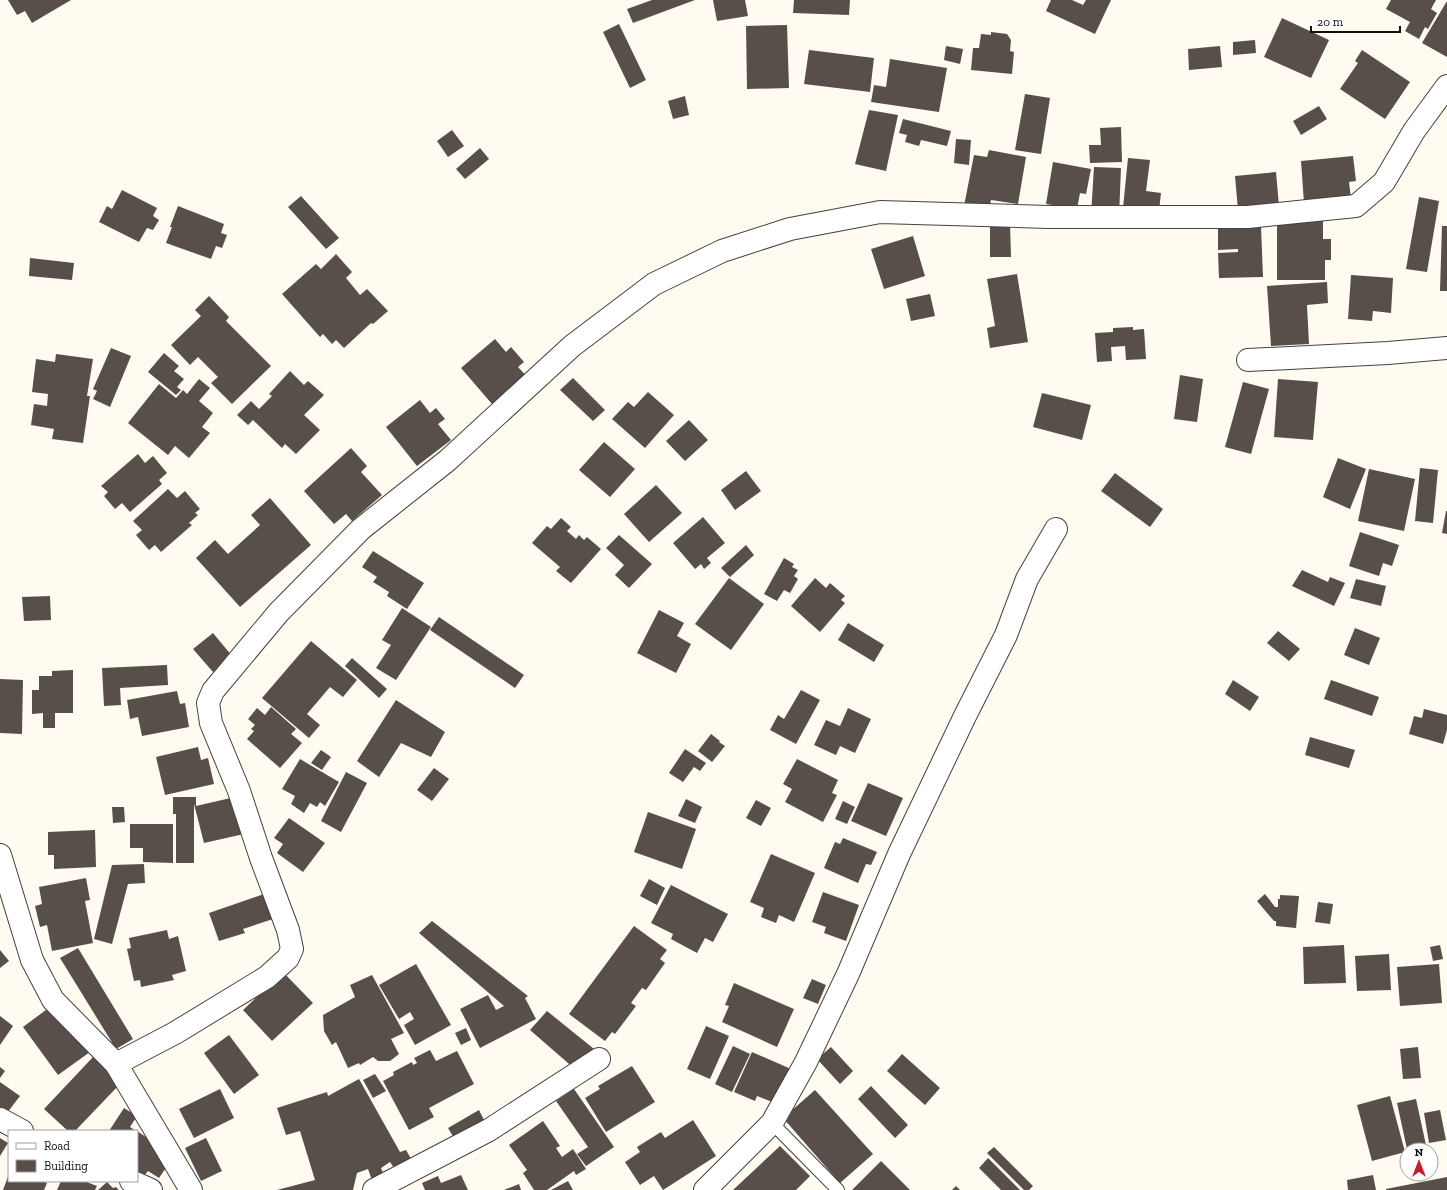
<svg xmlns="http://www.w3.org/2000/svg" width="1447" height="1190" viewBox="0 0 1447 1190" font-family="'Zilla Slab',serif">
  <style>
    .building { fill: #584f4a }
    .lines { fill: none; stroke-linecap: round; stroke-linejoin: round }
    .lane-casing { stroke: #424242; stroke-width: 14 }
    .street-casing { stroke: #424242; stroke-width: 24 }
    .lane { stroke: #fff; stroke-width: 12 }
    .street { stroke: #fff; stroke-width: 22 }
  </style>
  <rect width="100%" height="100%" fill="#fffbf0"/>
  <path class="building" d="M8,0H71L32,23L25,11L17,15Z
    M652,0H695L633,23L627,9Z
    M713,0H745L748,16L717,21Z
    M794,0H850L849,15L793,13Z
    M1051,0H1072L1083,5L1086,0H1111L1095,34L1046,11Z
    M1391,0H1436L1431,9L1437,13L1428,29L1425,27L1419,39L1405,31L1410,22L1386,9Z
    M1447,1V57L1422,43Z
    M1282,18L1329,40L1311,78L1264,57Z
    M619,24L646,80L630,88L603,32Z
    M787,25L789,88L747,89L746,26Z
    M991,32L1007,34L1011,40L1010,51L1014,52L1012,74L971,70L973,48H979L981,34L991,35Z
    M1255,40L1256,53L1233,55V42Z
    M946,46L963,49L960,64L944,60Z
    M1220,46L1222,67L1189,70L1188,49Z
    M809,50L874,58L870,92L804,84Z
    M1362,50L1410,82L1385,119L1340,89L1358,63L1355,61Z
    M890,59L947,68L939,112L871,102L874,85L886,87Z
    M1025,94L1050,98L1041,154L1015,150Z
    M685,96L689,115L673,119L668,101Z
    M1319,106L1327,119L1301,135L1293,121Z
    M869,110L898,115L886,171L855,164Z
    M903,119L951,131L947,146L921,140L919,146L905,142L907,135L899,133Z
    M1121,127L1122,162L1090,163L1089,145H1101L1100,128Z
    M452,130L464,146L448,157L437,141Z
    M956,139L971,140L969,165L954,163Z
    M480,148L489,159L465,179L456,169Z
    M989,150L1026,157L1018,204L991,200L989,211L964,206L974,155L987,157Z
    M1353,156L1356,181L1349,182L1351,198L1304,203L1301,161Z
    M1128,158L1150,160L1146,191L1161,193L1159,211L1123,208Z
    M1053,162L1091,169L1086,194L1080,193L1077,209L1046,204Z
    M1094,167L1121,168L1119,216L1091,215Z
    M1276,172L1279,206L1238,210L1235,176Z
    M122,190L157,208L153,216L159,220L153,230L147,228L139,242L99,222L107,206L112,209Z
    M301,196L339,238L326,249L288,207Z
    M1419,197L1439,201L1427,272L1406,269Z
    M178,206L224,224L221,233L227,235L222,248L216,246L211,259L166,243L172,227H170Z
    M1277,219L1323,220V239H1331V260H1325V280H1277Z
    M990,223H1010L1011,257H990Z
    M1261,226L1263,277L1219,278L1218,253L1238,252V249L1218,250V227Z
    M1442,226H1447V291H1440Z
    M913,236L925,276L884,289L871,249Z
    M336,254L352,272L346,278L360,295L367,289L388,311L373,324L371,323L344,348L336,340L332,344L323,334L320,337L282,294L316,264L321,269Z
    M30,258L74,263L72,280L29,276Z
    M1017,274L1028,342L990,348L987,328L995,326L987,279Z
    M1351,275L1393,278L1391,313L1373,311L1372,321L1348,319Z
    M1327,282L1328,303L1307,305L1309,344L1271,346L1267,286Z
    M930,294L935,316L911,321L906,299Z
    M209,296L229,317L226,321L271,366L232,404L211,383L218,377L198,357L190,365L171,345L201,316L195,310Z
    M1133,327V330L1144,329L1146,359L1126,360L1125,346L1111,347L1112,361L1097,362L1095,333L1113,332V328Z
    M495,339L506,352L511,347L524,362L518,367L532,382L498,411L461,368Z
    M111,348L131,356L110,407L93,399L97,391L93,389Z
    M164,353L179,366L174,371L184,379L177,387L181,390L176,395L148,372Z
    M56,354L93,359L87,396H90L83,443L52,439L54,429L31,425L34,404L47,406L48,394L32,392L36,359L55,362Z
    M290,371L304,385L308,381L324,395L304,415L320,430L296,454L285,444L282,448L253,420L248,425L237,415L251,401L259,409L272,396L269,394Z
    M1180,375L1203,379L1197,422L1174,419Z
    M573,378L605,410L593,421L560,390Z
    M199,379L210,388L199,401L213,413L202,427L210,433L189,458L175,446L168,455L128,423L159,384L176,398L183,390L187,394Z
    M1278,379L1318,382L1313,440L1274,437Z
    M1243,382L1269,389L1251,454L1225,447Z
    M648,392L674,415L645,448L612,419L628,402L634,407Z
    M1042,393L1091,405L1082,440L1033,427Z
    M420,400L430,413L436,408L445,419L438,424L451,440L417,466L386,427Z
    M689,420L708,440L685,461L666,441Z
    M604,442L635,469L610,497L579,470Z
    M351,448L367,466L361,472L382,495L352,521L346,514L334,524L304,491Z
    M138,454L145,463L153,456L167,473L159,480L162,484L130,512L122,503L115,509L104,496L108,492L101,486Z
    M1338,458L1366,469L1350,509L1323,497Z
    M1420,468L1438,470L1433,523L1415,521Z
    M1369,469L1415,479L1404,531L1358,521Z
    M746,471L761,491L735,510L721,490Z
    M1115,473L1163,509L1150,527L1101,491Z
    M656,485L682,513L649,542L624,514Z
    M168,489L177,498L185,491L200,509L195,513L198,515L189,523L192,525L161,552L155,545L149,550L136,535L142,530L133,521Z
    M270,498L311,545L240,607L196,558L215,540L228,554L260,525L251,515Z
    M1446,511H1447V534L1442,533Z
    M703,517L725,543L707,558L711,563L704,569L701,564L695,569L673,543Z
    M561,518L571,527L567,531L576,539L579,535L584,540L587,537L601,549L571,583L556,571L560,567L532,543L547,526L551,529Z
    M1360,532L1399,545L1392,566L1383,563L1379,576L1349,566Z
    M619,535L652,564L629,588L615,575L624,565L606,548Z
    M746,545L754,555L730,577L721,568Z
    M373,551L424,583L407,609L387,596L389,592L373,582L377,577L362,567Z
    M784,558L794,564L792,567L798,570L794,576L798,579L790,593L784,590L777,601L764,594Z
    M1302,570L1328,582L1330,577L1345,583L1334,606L1292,586Z
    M729,578L764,604L731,650L695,624Z
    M815,578L826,588L830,583L845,596L841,600L845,603L820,632L791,606Z
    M1356,579L1386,586L1381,606L1350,598Z
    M50,596L51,620L24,621L22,597Z
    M402,608L431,627L396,680L376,668L391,645L382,640Z
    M659,610L684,623L677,636L691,644L676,673L637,653Z
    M439,617L524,675L515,688L430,630Z
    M848,623L884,645L874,662L838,640Z
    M1355,628L1380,638L1369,665L1344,655Z
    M1278,631L1300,649L1289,661L1267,643Z
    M213,633L232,656L213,672L193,649Z
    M311,641L357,680L343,697L330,687L307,714L320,725L309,738L262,698Z
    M352,658L387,689L379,698L345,666Z
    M167,665L168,685L120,688L121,705L104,706L102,668Z
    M73,670V713H55V728H43V713L32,714V690H39V676H52V671Z
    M0,679L23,680L22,734L0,733Z
    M1233,680L1259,697L1250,711L1225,694Z
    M1331,680L1379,697L1372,716L1324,699Z
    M801,690L820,700L796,744L770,730L778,715L784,719Z
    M177,691L180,704L185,703L189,727L142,736L138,717L130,719L127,700Z
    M396,700L445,732L431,757L401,743L379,777L357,761Z
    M271,707L296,729L291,734L302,743L280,768L247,739L254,731L251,729L255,725L248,719L257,708L265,715Z
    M848,708L871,719L855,753L840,746L836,755L814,745L826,720L840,726Z
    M1424,709L1447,715V730L1443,744L1409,734L1414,716L1422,718Z
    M711,734L720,741L719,742L725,746L712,762L698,751Z
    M1310,737L1355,750L1349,768L1305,755Z
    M198,747L201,760L208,758L214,784L165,795L156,757Z
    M685,749L706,763L700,771L694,767L683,782L669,773Z
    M321,750L331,757L322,770L311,763Z
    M300,759L339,782L325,806L320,802L317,807L310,803L304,813L291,804L295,796L282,789Z
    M797,759L838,780L832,793L837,795L823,822L785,802L792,789L783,784Z
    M434,768L449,779L432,801L417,790Z
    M346,772L367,783L341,832L321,821Z
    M868,783L903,798L886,836L851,821Z
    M173,797H196V806L235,797L244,834L204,843L194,804V863H176V814H173Z
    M686,799L702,807L695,823L678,816Z
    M756,800L771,808L761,826L746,818Z
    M843,801L855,807L847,824L835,819Z
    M112,807H124L125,822L113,823Z
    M648,812L696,829L682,869L634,852Z
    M289,818L325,843L303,872L277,853L283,844L274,838Z
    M130,824H173V863L143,862V848H130Z
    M95,830L96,867L54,869V855H48V832Z
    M843,838L877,852L871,865L866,864L858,883L824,868L835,842L840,844Z
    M771,854L815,873L794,922L779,915L776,923L761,917L764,908L750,902Z
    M144,864L145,883L128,884L112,944L94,939L112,865Z
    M86,878L90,900L85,901L93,943L52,951L47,925L40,927L35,906L42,904L39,887Z
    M649,879L665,888L657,905L640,896Z
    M671,885L728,914L713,942L705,938L697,953L671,939L673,934L651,923Z
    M823,892L859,905L846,941L824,933L826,927L812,922Z
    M264,894L273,919L243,929L245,933L219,941L209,913Z
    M1265,894L1275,907H1278V899H1280V895L1299,896L1296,928L1276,926V921H1274L1257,901Z
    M1318,902L1333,904L1330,924L1315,922Z
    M432,921L528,996L525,998L536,1019L480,1048L460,1009L488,995L496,1010L504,1006L419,933Z
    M634,926L667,950L660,959L665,963L646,990L642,988L631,1003L636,1006L615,1034L612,1032L605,1041L569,1014Z
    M167,930L169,939L178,936L186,971L172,975L174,980L141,987L140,980L134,981L127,949L131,948L129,938Z
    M1344,945L1346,983L1304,984L1303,947Z
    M1440,945L1443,959L1433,961L1430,947Z
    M78,948L133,1039L116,1049L60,958Z
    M0,950L9,961L0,968Z
    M1389,954L1391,990L1357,991L1355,956Z
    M416,964L451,1025L415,1045L404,1025L414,1019L410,1012L399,1019L379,985Z
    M1439,964L1442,1003L1400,1006L1397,967Z
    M283,972L313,1003L272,1041L243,1010Z
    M372,975L404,1033L391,1039L399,1054L390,1061H378L373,1057L360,1065L359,1063L348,1068L336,1042L332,1045L324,1031L323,1015L355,997L350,985Z
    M812,979L826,985L818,1004L803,998Z
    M734,983L794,1009L777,1047L722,1022L729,1006L725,1005Z
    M54,1004L90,1052L58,1075L23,1027Z
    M547,1011L599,1053L576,1070L530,1030Z
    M0,1016L13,1026L0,1045Z
    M706,1026L729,1036L710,1079L687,1069Z
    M466,1028L471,1040L461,1045L455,1033Z
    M229,1035L259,1075L234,1094L204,1053Z
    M733,1046L750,1054L732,1092L715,1084Z
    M831,1047L853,1071L840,1084L817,1059Z
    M1418,1047L1421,1078L1403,1079L1400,1049Z
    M430,1050L436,1061L457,1051L474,1084L429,1108L434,1117L409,1130L383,1081L394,1075L393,1072L412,1062L413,1065L417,1063L414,1058Z
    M752,1052L791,1069L775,1103L757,1096L755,1101L734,1092Z
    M902,1054L940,1088L925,1105L887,1071Z
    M93,1057L120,1084L75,1131H68L44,1109Z
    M632,1066L655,1102L606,1132L585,1098L600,1089L598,1086Z
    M0,1067L5,1071L0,1078Z
    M375,1074L386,1091L373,1098L363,1080Z
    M359,1079L400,1152L406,1150L414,1164L397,1172L390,1162L381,1168L385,1178L373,1183L368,1169L357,1173L353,1190H277L315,1180L300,1131L286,1135L277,1108L327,1092L328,1096Z
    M0,1082L20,1096L7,1113L0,1108Z
    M871,1086L908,1125L895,1138L858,1099Z
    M220,1089L234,1118L194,1138L179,1109Z
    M574,1089L614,1147L586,1166L577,1154L588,1147L556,1101Z
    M815,1090L873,1154L840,1183L783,1118Z
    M1390,1096L1405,1152L1372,1161L1357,1105Z
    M1416,1099L1426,1145L1407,1149L1397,1103Z
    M124,1108L137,1116L130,1127L136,1131H109Z
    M479,1110L484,1120L454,1138L448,1128Z
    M1440,1110L1446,1140L1429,1143L1424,1113Z
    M693,1120L716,1156L663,1190L654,1176L640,1185L625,1162L640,1152L637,1147L661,1132L665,1138Z
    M543,1121L560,1146L556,1148L562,1157L573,1149L586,1169L576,1175L574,1171L547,1190H534L523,1173L527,1170L509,1145Z
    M137,1131L161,1147L170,1162L159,1178L148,1171L143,1177L137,1173Z
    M0,1138L8,1143L0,1156Z
    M206,1138L222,1171L201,1181L185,1148Z
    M780,1146L810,1176L796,1190H733Z
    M994,1147L1033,1186L1029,1190H1024L987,1153Z
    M988,1158L1020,1190H1001L979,1168Z
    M881,1161L910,1190H852Z
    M9,1174V1181H40L47,1183L44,1190H3Z
    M461,1175L468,1190H425L422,1183L438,1176L441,1183Z
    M1373,1175L1376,1190H1348L1347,1180Z
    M1447,1177V1190H1386V1189Z
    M61,1181H84L97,1186L95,1190H57Z
    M568,1181L573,1190H551Z
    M107,1182L113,1188L116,1187L119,1190H98Z
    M519,1184L521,1190H504Z
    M956,1186L960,1190H952Z"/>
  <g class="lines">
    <defs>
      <path id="lane" d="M772,1123L838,1190"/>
      <path id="street" d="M1248,360L1388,353L1447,348
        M0,855L32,960L53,1000L116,1064L191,1190
        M116,1064L175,1033L267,977L288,958L292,949L288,930L261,858L239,791L211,723L208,703L213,691L279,612L361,529L448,460L572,346L654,284L722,251L790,229L880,212L1048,217H1248L1356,206L1384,182L1414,131L1447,86
        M0,1119L22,1131
        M131,1181L151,1190
        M374,1190L489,1130L599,1059
        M705,1190L772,1123L806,1062L848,974L899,854L965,716L1006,635L1027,579L1056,529"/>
    </defs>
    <use href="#lane" class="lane-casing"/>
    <use href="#street" class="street-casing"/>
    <use href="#lane" class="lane"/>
    <use href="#street" class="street"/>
  </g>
  <rect x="8" y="1130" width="130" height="52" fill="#ffffff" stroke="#9f9f9f"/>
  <rect x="16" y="1143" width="20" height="6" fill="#ffffff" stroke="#9f9f9f"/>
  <text x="44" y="1150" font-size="12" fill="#0f0f0f">Road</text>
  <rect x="16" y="1160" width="20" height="12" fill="#584f4a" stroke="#9f9f9f"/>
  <text x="44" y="1170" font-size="12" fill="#0f0f0f">Building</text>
  <g transform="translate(1419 1162)"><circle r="19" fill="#ffffff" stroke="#9f9f9f"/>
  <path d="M0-3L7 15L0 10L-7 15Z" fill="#ca1b2d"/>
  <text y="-6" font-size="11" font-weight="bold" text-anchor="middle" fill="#0f0f0f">N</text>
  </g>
  <path d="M1311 26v6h89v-6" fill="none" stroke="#0f0f0f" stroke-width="2"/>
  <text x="1317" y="26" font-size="12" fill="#0f0f0f" stroke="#ffffff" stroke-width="3" paint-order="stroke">20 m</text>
</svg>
